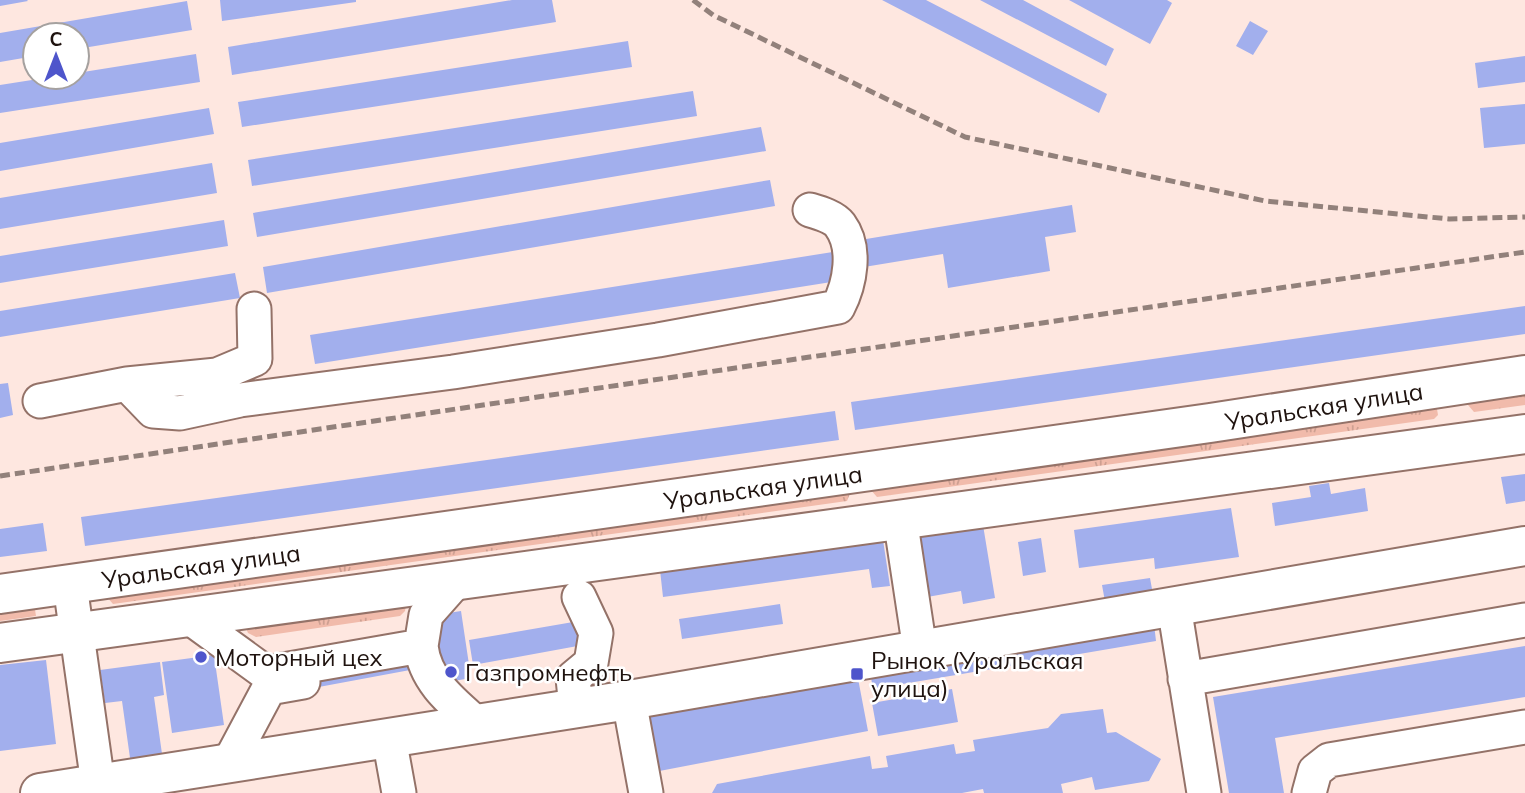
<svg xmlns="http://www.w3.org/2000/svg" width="1525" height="793" viewBox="0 0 1525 793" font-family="Mulish,sans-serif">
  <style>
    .grass { fill: url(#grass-tufts) }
    .building { fill: #a2afed }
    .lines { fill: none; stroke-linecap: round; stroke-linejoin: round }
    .minor-casing { stroke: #947268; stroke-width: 37 }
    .major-casing { stroke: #947268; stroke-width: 42 }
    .minor { stroke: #fff; stroke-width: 33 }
    .major { stroke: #fff; stroke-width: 38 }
    .rail { stroke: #92817b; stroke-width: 5; stroke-dasharray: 10 5; stroke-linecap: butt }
    .poi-dot { fill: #4e55cb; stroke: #fff; stroke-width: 2.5 }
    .labels { text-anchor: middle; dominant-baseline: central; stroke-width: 5; stroke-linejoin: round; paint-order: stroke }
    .street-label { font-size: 24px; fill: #1f130f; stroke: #fff }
    .poi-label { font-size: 24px; fill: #1f130f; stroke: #fff; text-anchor: start }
  </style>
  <defs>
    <pattern id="grass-tufts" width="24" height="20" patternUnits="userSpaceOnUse" patternTransform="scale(1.75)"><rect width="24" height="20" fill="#f1bbab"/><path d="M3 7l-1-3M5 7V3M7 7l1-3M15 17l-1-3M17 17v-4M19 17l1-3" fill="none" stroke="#cea092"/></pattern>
  </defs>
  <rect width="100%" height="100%" fill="#fee7e0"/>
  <path class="grass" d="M1525,389V405L1474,412L1468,405L1469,400Z
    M1436,403L1438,415L1434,419L877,497L870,489Z
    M851,491L847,501L113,604L106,596Z
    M33,597L36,616L0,621V601Z
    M406,605L405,611L400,616L256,637L248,633L246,628Z"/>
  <path class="building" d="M0,0H27L28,1L0,6Z
    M220,0H356V2L222,21Z
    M512,0H552L556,22L232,75L228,47Z
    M882,0H926L1107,94L1099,113Z
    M980,0H1023L1114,49L1106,66Z
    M1069,0H1167L1172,3L1150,44Z
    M187,1L192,30L77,49V35H35V56L0,62V33Z
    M1250,21L1268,31L1253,55L1236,46Z
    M628,41L632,67L242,127L238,102Z
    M196,54L200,82L0,113V85L51,77H77V73Z
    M1525,56V82L1478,88L1475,63Z
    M693,91L697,116L252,186L248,160Z
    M1525,104V144L1484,148L1480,108Z
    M209,108L214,134L0,171V143Z
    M761,127L766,151L257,237L253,213Z
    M212,163L217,193L0,229V198Z
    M770,180L775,206L267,293L263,267Z
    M1072,205L1076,232L1045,237L1050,271L948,288L943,254L864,267L860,240Z
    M224,220L228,246L0,283V256Z
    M839,251L844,280L315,364L310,335Z
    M235,273L240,298L0,337V311Z
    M1525,306V334L855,430L851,402Z
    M8,383L13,415L0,418V384Z
    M835,411L839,440L85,546L81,517Z
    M1525,474V501L1506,504L1501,477Z
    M1329,483L1331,494L1365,488L1368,511L1275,526L1272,503L1311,497L1309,486Z
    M1231,508L1239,557L1155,569L1154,558L1079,568L1074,530Z
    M43,523L47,551L0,557V529Z
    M983,525L995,598L963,604L961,591L916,599L906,538Z
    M1041,538L1046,572L1023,576L1018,542Z
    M883,540L890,586L872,588L869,569L663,597L660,570Z
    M1150,578L1154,600L1106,607L1102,585Z
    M780,604L783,624L682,639L679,619Z
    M461,611L471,678L448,682L437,665L308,689L301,657L431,633L436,615Z
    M579,621L583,645L473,665L469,640Z
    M1154,624L1156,641L873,689L870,672Z
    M1525,646V697L1275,738L1284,793H1229L1213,697Z
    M214,655L224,725L172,733L162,662Z
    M46,660L56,744L0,751V665Z
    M160,662L164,695L154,697L163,761L131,765L122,701L105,703L100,670Z
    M856,668L868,731L649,773L639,721L649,708Z
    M952,689L958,722L878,736L872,703Z
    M1103,709L1107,733L1116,732L1161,759L1149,781L1095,790L1092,777L1061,784L1063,793H984L983,789L962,793H712L717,784L870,756L872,769L888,767L886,756L954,744L956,754L975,751L973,740L1048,728L1061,714Z"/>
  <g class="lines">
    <defs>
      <path id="minor" d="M127,384L153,411L180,413L240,400L453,372L658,340L838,307C850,284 857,248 840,225C834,217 820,213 810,210
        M40,401L127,384L217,375L255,359L254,309
        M900,518L920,650
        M70,585L98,784
        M1174,606L1204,793
        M189,617L266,673L421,646L426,615L457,580
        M421,646C425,681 452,702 477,724
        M1185,679L1525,620
        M629,700L646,793
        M576,708L573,678L591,663L596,633L579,597
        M389,738L399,793
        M229,763L269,688L303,682
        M1309,793L1315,771L1329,760L1525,727"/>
      <path id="major" d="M0,594L1210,423L1525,375
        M0,643L1525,434
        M40,793L629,700L1525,546"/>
    </defs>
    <use href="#minor" class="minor-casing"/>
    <use href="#major" class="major-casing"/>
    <use href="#minor" class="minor"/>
    <use href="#major" class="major"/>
    <path class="rail" d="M693,0L713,15L965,137L1265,201L1449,219L1525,217
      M0,476L1525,252"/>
  </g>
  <g class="poi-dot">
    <circle cx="201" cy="657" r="7"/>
    <circle cx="451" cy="672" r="7"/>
    <rect x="850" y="667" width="14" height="14" rx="3.5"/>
  </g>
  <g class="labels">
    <g class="street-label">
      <text transform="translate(1324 406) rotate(-9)">Уральская улица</text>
      <text transform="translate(763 487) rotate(-8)">Уральская улица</text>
      <text transform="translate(201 566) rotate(-8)">Уральская улица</text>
    </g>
    <g class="poi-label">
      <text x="215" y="657">Моторный цех</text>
      <text x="871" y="660">Рынок (Уральская<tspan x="871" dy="28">улица)</tspan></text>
      <text x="465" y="672">Газпромнефть</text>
    </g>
  </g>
  <g transform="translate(56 56)"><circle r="33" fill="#ffffff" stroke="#a5a19f" stroke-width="2"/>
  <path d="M0-5L12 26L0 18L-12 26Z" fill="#4e55cb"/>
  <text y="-10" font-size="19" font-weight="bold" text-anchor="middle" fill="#1f130f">С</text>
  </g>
</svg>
